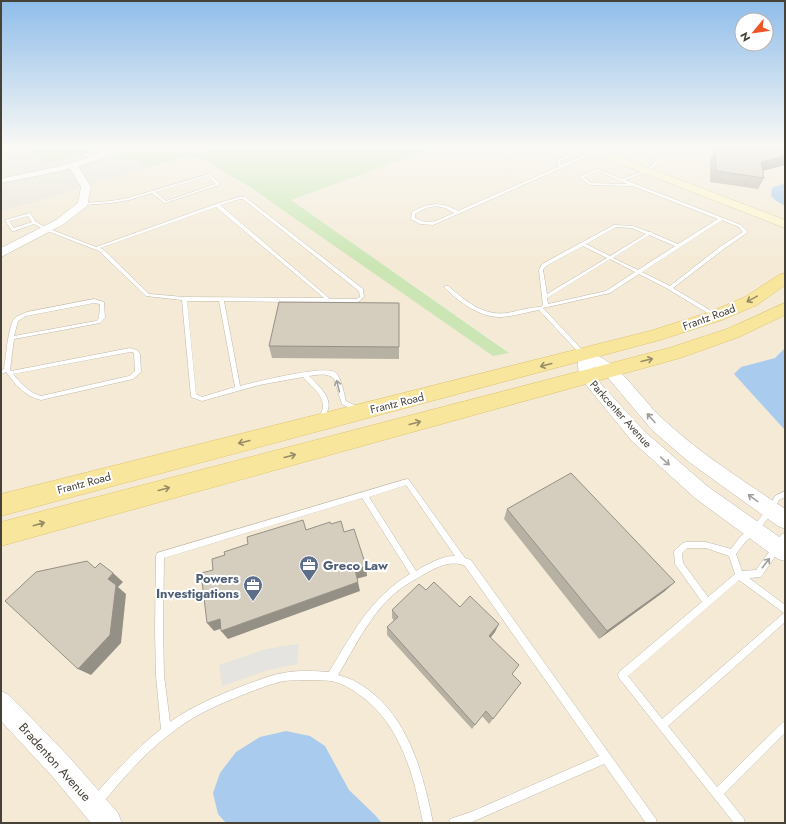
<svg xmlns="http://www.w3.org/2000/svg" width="786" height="824" viewBox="0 0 786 824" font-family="Jost,sans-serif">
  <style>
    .residential { fill: #e7e4d7 }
    .commercial { fill: #f4ead6 }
    .green { fill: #cbe6b4 }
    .parking { fill: #e5e4e0 }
    .water { fill: #a9cbed }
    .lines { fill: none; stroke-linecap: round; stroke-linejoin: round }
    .service-casing { stroke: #bfbaac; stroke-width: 1 }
    .minor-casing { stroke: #bfbaac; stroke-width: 1 }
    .tertiary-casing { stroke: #bfbaac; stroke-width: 1 }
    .secondary-casing { stroke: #d1c79b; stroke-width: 1 }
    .primary-casing { stroke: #dec56d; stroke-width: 1 }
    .service { fill: #fff; fill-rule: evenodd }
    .minor { fill: #fff; fill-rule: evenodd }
    .tertiary { fill: #fff; fill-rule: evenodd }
    .secondary { fill: #fcf4cb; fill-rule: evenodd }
    .primary { fill: #f9e69d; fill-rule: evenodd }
    .wall { fill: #b7b1a4 }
    .shaded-wall { fill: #959086 }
    .building { fill: #d5cebf; stroke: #959086 }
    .oneway { stroke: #978c65 }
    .oneway2 { stroke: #a3a09c }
    .labels { text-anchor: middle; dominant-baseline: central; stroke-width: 4; stroke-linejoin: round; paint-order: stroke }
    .street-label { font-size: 11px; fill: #474238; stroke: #fff }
    .near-service-label { font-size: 13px; font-weight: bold; fill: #4e5e75; stroke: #fff; text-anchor: start }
    .near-street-label { font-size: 13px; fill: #474238; stroke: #fff }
  </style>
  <rect width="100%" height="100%" fill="#f4f1e9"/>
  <path class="residential" d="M1,147H26L45,163L80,156L137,160L147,168L1,212Z
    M70,147H222L202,153L126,155Z"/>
  <path class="commercial" d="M437,147H785V823H1V212L189,156L203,159L509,352L291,200Z"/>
  <path class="green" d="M26,147H70L94,151L80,156L45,163Z
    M222,147H437L291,200L509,353L493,356L251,188L203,159L189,156L147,168L137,160L108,159L119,154L202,153Z"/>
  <path class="parking" d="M299,644L297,664L268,670L222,686L219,665L266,649Z"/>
  <path class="water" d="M785,183V206L776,201L771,196L772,188Z
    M785,348V430L734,374L741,367L775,358Z
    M286,731L310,736L325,746L349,790L375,815L382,823H226L218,814L213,793L220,773L236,752L260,737Z"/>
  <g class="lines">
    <defs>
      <path id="service" d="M662,147H666C662,151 661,157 658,162C651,173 637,175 625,180L741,225L748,232L725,248L673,288L718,315V317H714L668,289L639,274L610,293L543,308L586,354L587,355L584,357L582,356L539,310C527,312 515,316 502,317C480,318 459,302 444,287L446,286H448C466,301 482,316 507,313C519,311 530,307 541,307L543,305L539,270L542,264L614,225L633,226L649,232H651L652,233L678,244L718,219L633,186L590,185L579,177L597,169L622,179C632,175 646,173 653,164C658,159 659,152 662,147ZM597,171L600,172L627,184L591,183L584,177ZM722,220L739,227L743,232L721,246L670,286L642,272ZM616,227L632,228L646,234L610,256L586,244ZM649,235L675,246L638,270L613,258ZM583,246L607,258L547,294L543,270L546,266ZM610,259L635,272L606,291L548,304L547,298Z
        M722,147C726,147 729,149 733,149C738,149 743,147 748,147L733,151Z
        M592,148L594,149L591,155L433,225L420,224L411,219L412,212C429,203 440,201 458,211L558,167L557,160L581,149ZM590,150L589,153L561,165L560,161L583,151ZM436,206L445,208L454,213C439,219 431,227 415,218V214L426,208Z
        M209,174L219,183V185L165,203L152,193L129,200L111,203L83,205L81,204L83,203L111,201L128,198ZM208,176L216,184L166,201L155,192Z
        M239,197H245L363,289L364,297L357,303L224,301L240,386C256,382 323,365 335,372C341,377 344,393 346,401L360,408L361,410L360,412H356L342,404L334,379C328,372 317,375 309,376C317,384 332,397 328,409C327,413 325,418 323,422H319L318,420C319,416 322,412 323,408C325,396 310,385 303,377L259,385L202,401L191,397L182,300L146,296L99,251L45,230L34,224L14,231H12L5,220L30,213L36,222L47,228L96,247L216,204ZM240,199H243L359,291L360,297L356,299H330L220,205ZM216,207L324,298L184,297L149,294L103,249L100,248ZM28,216L32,222L14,228L9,221ZM187,301H219L235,387L202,397L196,394Z
        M94,299L104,302V303L105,318L100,323L14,339L10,370L11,371L130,348L137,350L140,354L141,372L133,379L41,400C24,396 16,385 6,372L1,374V370L4,369C6,358 8,325 15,318C18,315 23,314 27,312ZM94,303L100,304L99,318L96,321L14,336L18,321L26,316ZM130,352H133L134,354L135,371L129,376L41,396C29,393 21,383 13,374Z
        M407,479L409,480L465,558L471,560L656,819L657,823H646L604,764L472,822L469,823H449L450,819L471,812L599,756L465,566C452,560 439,566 428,572C416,579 404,585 394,594C369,616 355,647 338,675C344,677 352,679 358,683C407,711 423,772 433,823H423C414,776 401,725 361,696C352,689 342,683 331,681C324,680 317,680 310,680C301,680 292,680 283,681C270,684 258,689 245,694C222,703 198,713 178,728C148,749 124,777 101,805L97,806L93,805L92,801L93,797C114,773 136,749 161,729L156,676L155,629L156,556L157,553ZM406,485L455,556C441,556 428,564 416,571L369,497ZM362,498L410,574C369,599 353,633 329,672C315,671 298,670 283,673C270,675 257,681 245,685C219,695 192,706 170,722L164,676L163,629L164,558Z
        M785,491V497L779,500L772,513L757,532L746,541L736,554L742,571L756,570L782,534L785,533V542L761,577L749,578L785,605V622L668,726L717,787L782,723L785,721V733L724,794L744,819L745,823H734L619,678L618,675L619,672L702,602L675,564L674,552L675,550L683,543L686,542H706L731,549L740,537L751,528L768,509L775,496ZM687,548H706L729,556L735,574L708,597L683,563L682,553ZM739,580L784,613L662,719L628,676Z"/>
      <path id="minor" d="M112,147H121C101,166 29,177 1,183V179C39,170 78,165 112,147Z"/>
      <path id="tertiary" d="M73,162L76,163L91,187L87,206L64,224L1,257V248L56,220L78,203L81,187L68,165Z
        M584,350C621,361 638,397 665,421C702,455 744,481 785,509V529L778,526L689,462L652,430L604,373L593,367L594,375L601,384L644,431L707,486L785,541V561L778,559L695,498L632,441L582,380L579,376L577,355L579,351Z
        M1,691L9,695L70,758L118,813L122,823H91L52,776L1,721Z"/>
      <path id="secondary" d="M581,147H594L785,220V228L582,149Z"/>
      <path id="primary" d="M785,273V285L757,305L722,320L660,340L1,516V494L650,331L710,312L745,297L779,275Z
        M785,303V315L739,337L680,358L1,546V522L669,348L727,329Z"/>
    </defs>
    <use href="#service" class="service-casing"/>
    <use href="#minor" class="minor-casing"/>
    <use href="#tertiary" class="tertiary-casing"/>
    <use href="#secondary" class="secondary-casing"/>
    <use href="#primary" class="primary-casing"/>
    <use href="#service" class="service"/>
    <use href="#minor" class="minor"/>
    <use href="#tertiary" class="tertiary"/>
    <use href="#secondary" class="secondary"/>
    <use href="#primary" class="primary"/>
  </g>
  <path class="wall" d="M715,150L763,171L764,178L758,189L710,182V160Z
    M399,303V359L272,358L269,346Z
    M507,509L665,591L599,639L504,519Z
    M426,590L460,607L495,632L491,637L512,674L493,719L489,724L482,716L472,729L387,635V627L394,621L392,618V610Z"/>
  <path class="shaded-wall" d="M785,156V165L755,173L761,162Z
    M366,566L367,576L356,579L355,570Z
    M113,573L123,582L118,587L126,594L121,643L91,675L78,669L108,579Z
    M358,582L360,591L228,639L221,631Z
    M675,582L665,591L599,639L607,631Z
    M220,619L226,627L214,631L207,623Z
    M499,624L495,632L486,643L489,636Z"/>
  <path class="building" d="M727,147H785V156L761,162L764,178L716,171L715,150Z
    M279,302L399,303V347L269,346Z
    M571,473L675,582L607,631L507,509Z
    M303,520L306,530L330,522L331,524L341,521L344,532L354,529L366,566L355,570L358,582L221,631L220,619L207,623L201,573L213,570L212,559L225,555L224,552L248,544L247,537Z
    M87,561L95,568L100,563L113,573L108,579L116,585L110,635L78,669L5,601L36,572Z
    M434,582L460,607L470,596L499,624L489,636L519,665L512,674L521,683L493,719L486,711L475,725L387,627L398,617L392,610L419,584L426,590Z"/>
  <defs><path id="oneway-shaft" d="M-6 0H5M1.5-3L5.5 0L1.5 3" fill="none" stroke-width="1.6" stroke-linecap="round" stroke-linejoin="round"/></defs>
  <g class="oneway">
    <use href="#oneway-shaft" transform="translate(752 299) rotate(151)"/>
    <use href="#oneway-shaft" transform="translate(647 360) rotate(-14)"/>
    <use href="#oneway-shaft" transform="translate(546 365) rotate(165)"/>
    <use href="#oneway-shaft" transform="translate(415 423) rotate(-15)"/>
    <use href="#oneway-shaft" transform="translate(244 442) rotate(166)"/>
    <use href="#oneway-shaft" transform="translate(290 456) rotate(-15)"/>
    <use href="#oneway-shaft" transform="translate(164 489) rotate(-15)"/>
    <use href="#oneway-shaft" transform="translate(39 524) rotate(-16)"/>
  </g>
  <g class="oneway2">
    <use href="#oneway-shaft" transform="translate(338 386) rotate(-104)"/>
    <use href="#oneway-shaft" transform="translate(651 418) rotate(-131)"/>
    <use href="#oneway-shaft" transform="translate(665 461) rotate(42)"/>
    <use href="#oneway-shaft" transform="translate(753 498) rotate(-144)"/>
    <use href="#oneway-shaft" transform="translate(766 563) rotate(-52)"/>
  </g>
  <linearGradient id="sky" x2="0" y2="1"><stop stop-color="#8fbdea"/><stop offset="0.56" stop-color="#faf9f5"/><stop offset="1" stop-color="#faf9f5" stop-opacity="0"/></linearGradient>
  <rect width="786" height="262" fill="url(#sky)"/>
  <defs>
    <symbol id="office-pin" viewBox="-11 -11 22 30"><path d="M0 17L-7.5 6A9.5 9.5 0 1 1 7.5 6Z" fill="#5c6f8a" stroke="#fff"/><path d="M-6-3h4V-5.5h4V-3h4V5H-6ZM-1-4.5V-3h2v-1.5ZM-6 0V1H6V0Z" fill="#fff"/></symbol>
  </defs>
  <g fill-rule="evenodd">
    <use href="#office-pin" x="298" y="554" width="22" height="30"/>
    <use href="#office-pin" x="242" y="574" width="22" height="30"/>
  </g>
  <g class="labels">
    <g class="street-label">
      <text transform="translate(709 317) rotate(-20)">Frantz Road</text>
      <text transform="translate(397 403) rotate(-14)">Frantz Road</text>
      <text transform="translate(621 414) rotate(48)">Parkcenter Avenue</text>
      <text transform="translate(84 483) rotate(-15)">Frantz Road</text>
    </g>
    <g class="near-service-label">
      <text x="323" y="565">Greco Law</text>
      <text x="239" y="578" text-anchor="end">Powers<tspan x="239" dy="15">Investigations</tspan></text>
    </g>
    <g class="near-street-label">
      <text transform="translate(55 762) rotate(48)">Bradenton Avenue</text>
    </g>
  </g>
  <rect width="786" height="824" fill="none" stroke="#474238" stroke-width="4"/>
  <g transform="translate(754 32) rotate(241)"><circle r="19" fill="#ffffff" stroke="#b5b3af"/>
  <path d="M0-3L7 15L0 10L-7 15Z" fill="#ef5425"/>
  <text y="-6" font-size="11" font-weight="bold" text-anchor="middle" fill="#474238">N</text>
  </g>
</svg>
